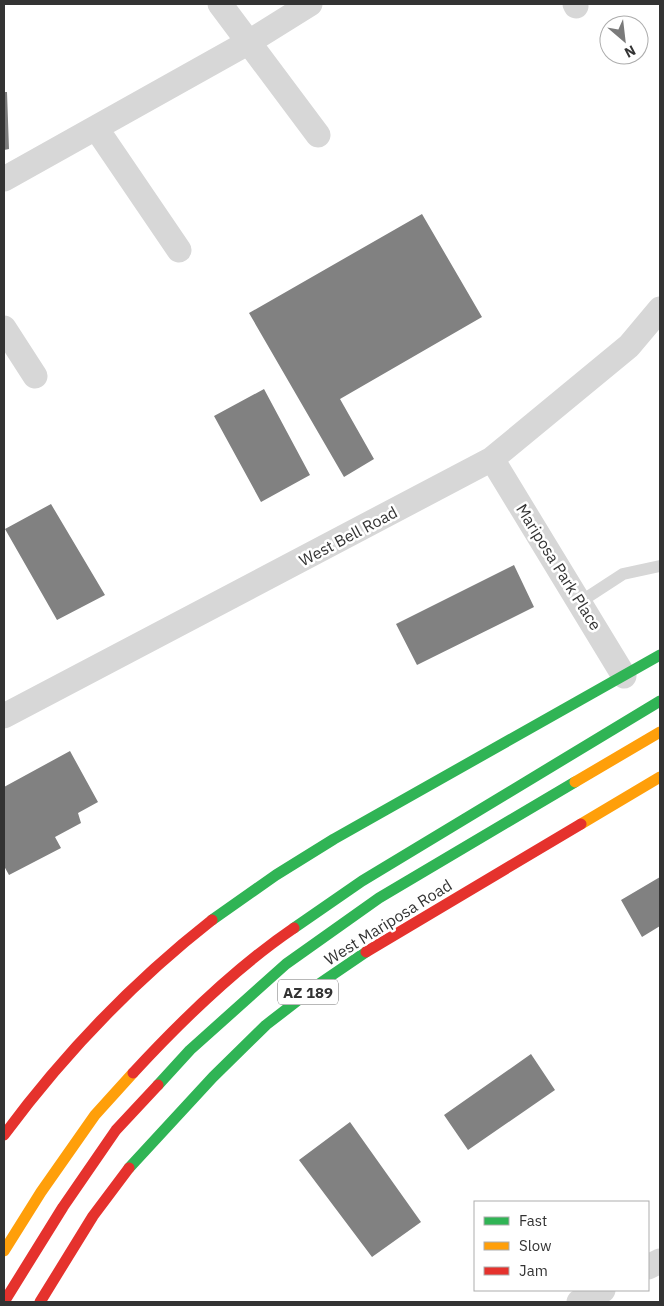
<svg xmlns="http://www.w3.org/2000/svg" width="664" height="1306" viewBox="0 0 664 1306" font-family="'IBM Plex Sans',sans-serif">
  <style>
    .building { fill: #818181 }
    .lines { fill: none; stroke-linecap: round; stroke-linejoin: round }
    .lane { stroke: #d7d7d7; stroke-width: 12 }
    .street { stroke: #d7d7d7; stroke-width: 25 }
    .fast { stroke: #30b455; stroke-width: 11 }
    .slow { stroke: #ff9f0a; stroke-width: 11 }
    .jam { stroke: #e5322d; stroke-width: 11 }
    .labels { text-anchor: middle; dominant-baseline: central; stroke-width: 5; stroke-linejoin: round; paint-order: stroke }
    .shield { fill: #fff; stroke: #707070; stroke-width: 1 }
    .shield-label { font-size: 15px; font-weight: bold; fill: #333 }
    .street-label { font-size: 16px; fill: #333; stroke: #fff }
  </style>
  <rect width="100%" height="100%" fill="#fff"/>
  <path class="building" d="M4,92H7L9,149L4,150Z
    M422,214L482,317L340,399L374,459L344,477L249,313Z
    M264,389L310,475L261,502L214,416Z
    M51,504L105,595L57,620L5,529Z
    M514,565L534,607L417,665L396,624Z
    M70,751L98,802L78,813L81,823L55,837L61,848L9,875L4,866V787Z
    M660,877V926L642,937L621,900Z
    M531,1054L555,1090L468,1150L444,1115Z
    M350,1122L421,1222L372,1257L299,1160Z"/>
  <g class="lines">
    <path class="lane" d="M580,602L623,574L660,566"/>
    <path class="street" d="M220,4L318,135
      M575,4L576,6
      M96,128L179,250
      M4,179L249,42L310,4
      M4,328L35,376
      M492,459L624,676
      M4,716L492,459L629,346L660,309
      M648,1267L660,1261
      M579,1302L603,1290"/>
    <path class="fast" d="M212,920L276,875L334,839L660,655
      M294,928L362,881L660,701
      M158,1085L190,1050L286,964L379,898L575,782
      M129,1168L213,1077L266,1025L319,984L366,952"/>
    <path class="slow" d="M575,782L660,732
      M581,824L660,777
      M4,1251L41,1192L95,1115L133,1073"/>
    <path class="jam" d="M366,952L581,824
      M133,1073C181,1021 235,968 294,928
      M4,1135C64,1054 133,982 212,920
      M4,1302L63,1207L116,1130L158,1085
      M40,1302L93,1216L129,1168"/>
  </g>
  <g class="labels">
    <rect class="shield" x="278" y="979.5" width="60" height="25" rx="4"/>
    <g class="shield-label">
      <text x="308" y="992">AZ 189</text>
    </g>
    <g class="street-label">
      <text transform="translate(348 536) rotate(-28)">West Bell Road</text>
      <text transform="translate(559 567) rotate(58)">Mariposa Park Place</text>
      <text transform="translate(388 922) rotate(-32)">West Mariposa Road</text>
    </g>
  </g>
  <rect width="664" height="1306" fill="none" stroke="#333333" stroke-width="10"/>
  <rect x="474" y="1201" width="175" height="90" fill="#ffffff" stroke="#adadad"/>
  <rect x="484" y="1217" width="25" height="8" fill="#30b455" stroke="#adadad"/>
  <text x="519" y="1226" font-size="15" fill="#333333">Fast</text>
  <rect x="484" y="1242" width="25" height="8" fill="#ff9f0a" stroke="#adadad"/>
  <text x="519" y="1251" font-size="15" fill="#333333">Slow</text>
  <rect x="484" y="1267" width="25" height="8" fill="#e5322d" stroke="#adadad"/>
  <text x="519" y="1276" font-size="15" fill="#333333">Jam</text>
  <g transform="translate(624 40) rotate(152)"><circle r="24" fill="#ffffff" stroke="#adadad"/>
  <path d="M0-4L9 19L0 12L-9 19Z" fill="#7a7a7a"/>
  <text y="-8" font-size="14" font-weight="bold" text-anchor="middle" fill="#333333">N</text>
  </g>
</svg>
